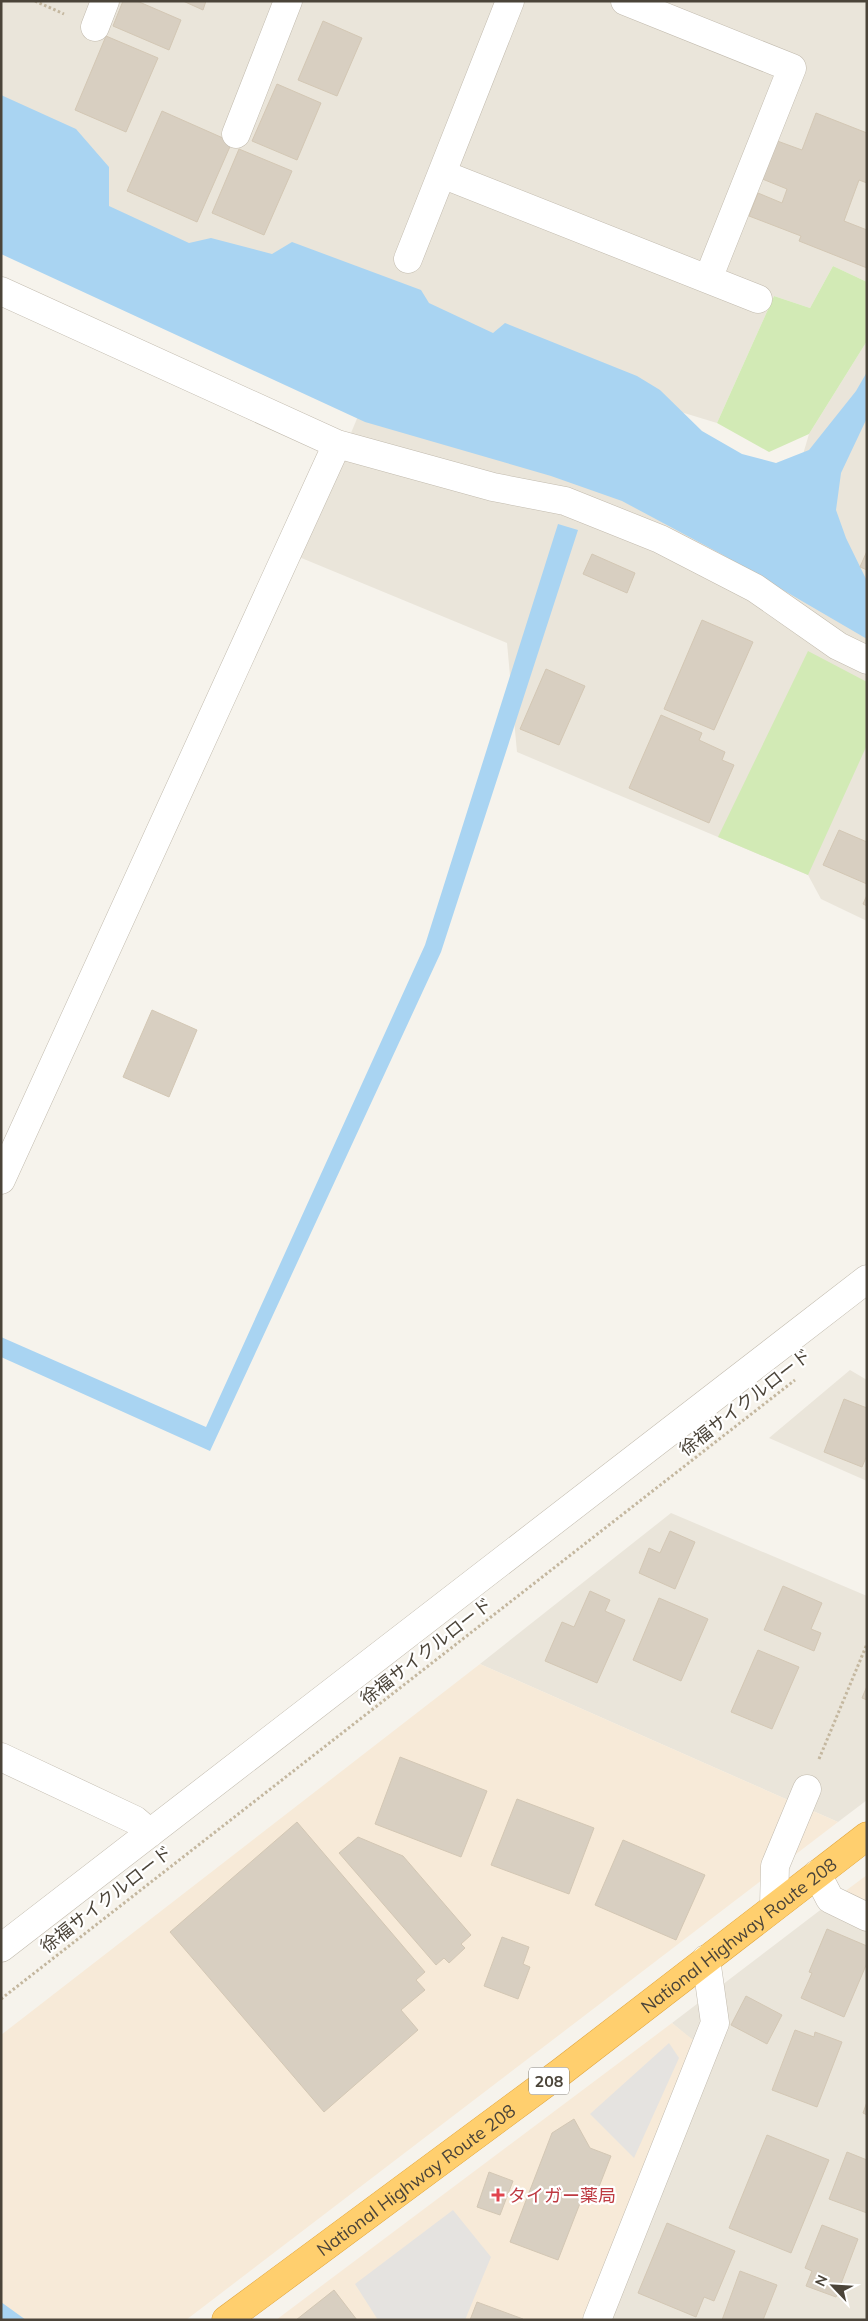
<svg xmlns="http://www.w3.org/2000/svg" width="868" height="2321" viewBox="0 0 868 2321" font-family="Mulish,'Noto Sans JP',sans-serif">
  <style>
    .residential { fill: #eae5da }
    .commercial { fill: #f7ead8 }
    .green { fill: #d2eab5 }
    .parking { fill: #e5e3e0 }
    .water { fill: #a9d4f2 }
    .building { fill: #d8cfc1; stroke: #d3c7b4 }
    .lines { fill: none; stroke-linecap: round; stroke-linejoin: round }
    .minor-casing { stroke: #c2bbae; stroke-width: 29 }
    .highway-casing { stroke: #e0a43c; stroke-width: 29 }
    .path { stroke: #c4b79f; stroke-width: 3; stroke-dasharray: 2.5 2.5; stroke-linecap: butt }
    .minor { stroke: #fff; stroke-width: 28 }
    .highway { stroke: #ffcf6e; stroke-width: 28 }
    .health-dot { fill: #e0444e; stroke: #fff; stroke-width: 2 }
    .labels { text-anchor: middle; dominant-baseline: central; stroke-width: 4.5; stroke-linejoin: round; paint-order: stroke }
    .shield { fill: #fff; stroke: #817c74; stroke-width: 1 }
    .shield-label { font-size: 16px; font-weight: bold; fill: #4b4439 }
    .street-label { font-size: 18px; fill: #4b4439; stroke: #fff }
    .health-label { font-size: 18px; fill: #be3a42; stroke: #fff; text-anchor: start }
  </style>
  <rect width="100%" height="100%" fill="#f6f3ec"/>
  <path class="residential" d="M1,1H867V282L833,266L810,308L774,296L717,423L270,287L97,214L1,140Z
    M867,341V921L821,899L808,875L517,752L507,643L299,557L369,390L772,559L809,434Z
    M850,1370L867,1380V1481L769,1438Z
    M671,1513L867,1596V1800L838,1822L480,1664Z
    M840,1895L867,1908V2320H586L697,2044L672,2023Z"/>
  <path class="commercial" d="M480,1664L838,1822L186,2320H1V2035Z
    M867,1875V1908L840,1895Z
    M672,2023L697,2043L586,2320H276Z"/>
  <path class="green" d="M833,266L867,282V341L809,434L769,452L717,423L774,296L810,308Z
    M808,651L867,682V745L808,875L718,837Z"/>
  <path class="parking" d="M669,2043L679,2058L634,2158L590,2114Z
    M453,2210L491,2257L465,2320H378L355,2284Z"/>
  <path class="water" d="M1,95L76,129L109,167V206L189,243L211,238L272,254L292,242L421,290L429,303L493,333L505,323L637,376L660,390L702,431L742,454L776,463L809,450L856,391L867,372V418L841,473L836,510L846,538L867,581V639L723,555L622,501L551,476L365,422L1,254Z
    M558,524L578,530L441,952L210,1451L1,1357V1337L206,1427L425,945Z
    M1,2302L26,2320H1Z"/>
  <path class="building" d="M123,1H137L181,20L169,50L113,26Z
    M183,1H206L203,10Z
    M323,21L362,38L337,96L298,80Z
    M106,36L158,58L126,132L75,110Z
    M277,84L321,103L297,160L252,141Z
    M162,111L232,142L197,222L127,191Z
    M816,113L867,133V183L859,180L844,221L867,230V268L799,241L801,236L749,216L758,193L782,203L787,189L755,176L769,138L802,150Z
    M239,149L292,171L264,235L212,213Z
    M867,551V570L860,567Z
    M592,554L635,573L627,593L583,574Z
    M702,620L753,642L714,730L664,709Z
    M546,669L585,686L559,745L520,729Z
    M661,715L702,733L699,740L725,752L722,760L734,765L709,823L629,788Z
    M839,830L867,842V884L823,865Z
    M867,895V906L863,904Z
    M152,1010L197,1030L169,1097L123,1077Z
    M844,1399L867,1408V1455L862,1467L824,1452Z
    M670,1531L695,1542L675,1589L639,1573L649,1548L660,1553Z
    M783,1586L822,1603L811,1629L821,1633L814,1651L764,1630Z
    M590,1591L610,1600L605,1611L625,1620L597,1683L545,1661L562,1622L574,1627Z
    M659,1598L708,1619L681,1681L633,1660Z
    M758,1650L799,1667L772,1729L731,1712Z
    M867,1686V1700L862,1698Z
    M400,1757L487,1791L461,1857L375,1824Z
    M517,1799L594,1828L569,1894L491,1865Z
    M297,1822L425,1972L416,1980L425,1990L401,2010L418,2030L324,2112L170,1932Z
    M358,1837L403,1856L471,1935L461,1944L465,1948L449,1963L444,1958L436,1965L339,1853Z
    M623,1840L705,1875L676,1940L595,1905Z
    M827,1929L867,1946V1963L844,2017L801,1998L812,1973L809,1972Z
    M502,1937L529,1947L523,1964L530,1967L518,1999L484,1986Z
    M746,1996L782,2015L767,2044L731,2025Z
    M795,2030L814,2037L815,2032L842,2042L817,2107L772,2090Z
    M867,2102V2115L863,2113Z
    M574,2119L590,2148L611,2156L595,2197L584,2193L558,2260L510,2242L552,2133Z
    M767,2135L829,2160L791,2253L729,2228Z
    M847,2152L867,2160V2213L829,2199Z
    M489,2172L513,2181L500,2215L477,2207Z
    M667,2223L735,2251L714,2301L704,2297L696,2317L638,2293Z
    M822,2225L858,2239L836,2297L806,2286L812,2271L805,2268Z
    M740,2271L777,2285L763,2320H722Z
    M334,2290L357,2320H296Z
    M477,2302L523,2319V2320H470Z"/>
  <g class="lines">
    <defs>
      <path id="minor" d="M625,1L792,68L708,279
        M95,27L105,1
        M236,134L288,1
        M442,174L758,299
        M408,259L510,1
        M1,291L337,444L493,487L565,501L660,539L755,588L838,646L867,660
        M1,1180L337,444
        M1,1757L135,1820L150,1833
        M817,1874L830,1899L867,1917
        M774,1906L775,1866L807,1789
        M1,1948L867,1279
        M597,2320L715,2023L706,1959"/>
      <g id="highway">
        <path id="s1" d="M226,2320L561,2072L867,1836"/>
      </g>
    </defs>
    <use href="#minor" class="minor-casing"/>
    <use href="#highway" class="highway-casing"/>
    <path class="path" d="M35,1L64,14
      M819,1759L867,1644
      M1,1999L795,1380"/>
    <use href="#minor" class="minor"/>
    <use href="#highway" class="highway"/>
  </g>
  <path class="health-dot" d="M495.5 2187.5h5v5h5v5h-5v5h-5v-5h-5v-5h5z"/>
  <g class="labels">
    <rect class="shield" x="529" y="2067.5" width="40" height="27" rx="4"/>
    <g class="shield-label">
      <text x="549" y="2081">208</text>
    </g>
    <g class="street-label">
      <text transform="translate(745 1402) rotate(-38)">徐福サイクルロード</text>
      <text transform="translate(426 1651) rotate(-38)">徐福サイクルロード</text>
      <text transform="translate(106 1899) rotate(-38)">徐福サイクルロード</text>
      <text stroke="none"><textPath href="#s1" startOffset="641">National Highway Route 208</textPath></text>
      <text stroke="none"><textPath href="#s1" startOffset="236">National Highway Route 208</textPath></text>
    </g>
    <g class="health-label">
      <text x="508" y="2195">タイガー薬局</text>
    </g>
  </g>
  <rect width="868" height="2321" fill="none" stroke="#4b4439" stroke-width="5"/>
  <g transform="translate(833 2286) rotate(295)" stroke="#ffffff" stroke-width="4" paint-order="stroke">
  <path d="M0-4L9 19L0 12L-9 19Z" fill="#4b4439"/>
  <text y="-8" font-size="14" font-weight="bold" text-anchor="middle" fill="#4b4439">N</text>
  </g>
</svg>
